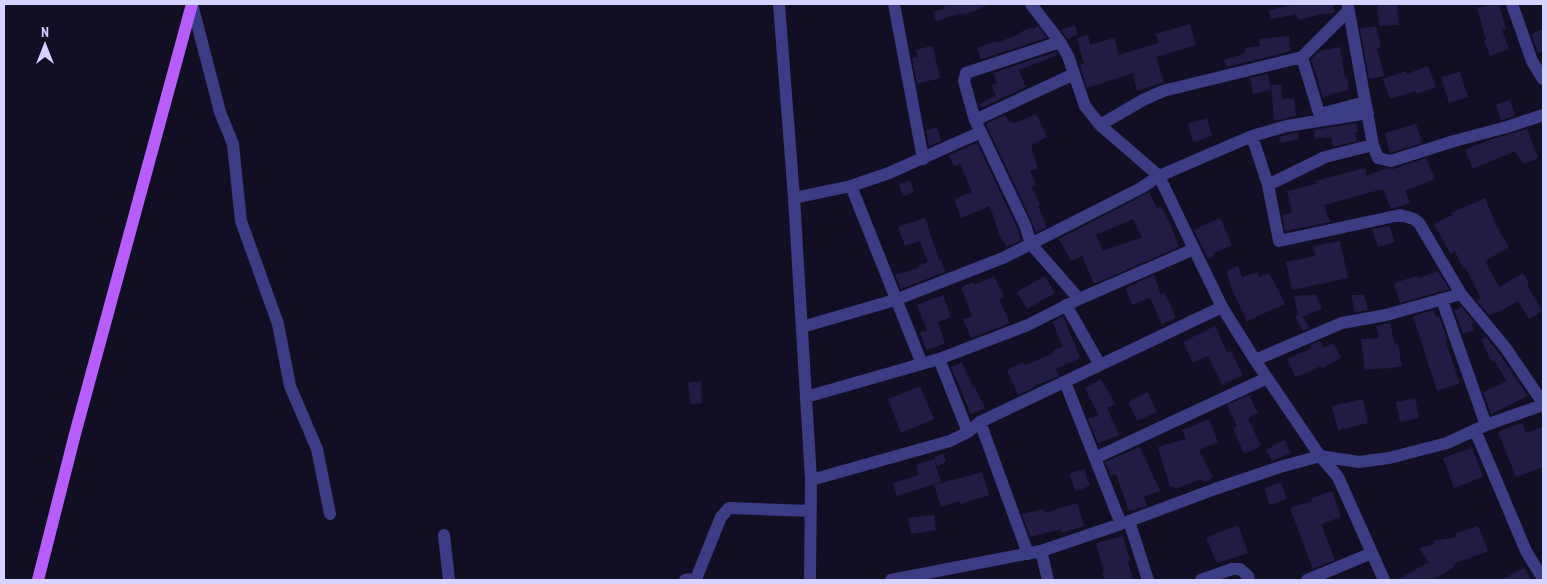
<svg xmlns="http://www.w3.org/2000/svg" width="1547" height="584" viewBox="0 0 1547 584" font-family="'PT Sans Narrow',sans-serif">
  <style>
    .building { fill: #221c45; fill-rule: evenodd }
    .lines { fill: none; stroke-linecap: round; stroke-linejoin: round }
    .minor { stroke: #3b3c83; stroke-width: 12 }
    .major { stroke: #b75dfc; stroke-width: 12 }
  </style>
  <rect width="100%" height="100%" fill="#120f25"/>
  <path class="building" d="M943,4H988V5L971,12L961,15V13L936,21L933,12L945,8Z
    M1296,4H1333L1334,13L1323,14L1298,20L1296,14L1271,19L1269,10Z
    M1377,4H1397L1399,25L1379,26Z
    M1492,4H1499L1506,29L1502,30L1509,49L1490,56L1484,40H1486L1477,8Z
    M1190,24L1196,45L1156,57L1164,82L1137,91L1133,73L1087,88L1080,65L1084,64L1077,38L1088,35L1090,45L1114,38L1119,55L1159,43L1156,34Z
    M1075,25L1078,34L1067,39L1061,30Z
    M1038,26L1047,38L981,59L977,48L995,41L996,43L1020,34L1019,33L1031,27L1032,29Z
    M1376,26L1381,47L1377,48L1384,76L1369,79L1360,29Z
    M1543,29V51L1538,53L1531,34Z
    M1289,36L1291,51L1226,67L1224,60L1246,53L1245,48L1260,46L1259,39Z
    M931,46L933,47L940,78L917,84L912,58L918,57L916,50Z
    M1340,47L1345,77H1347L1349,90L1329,94V96L1323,97L1311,59L1320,51Z
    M1056,52L1057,55L1019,70L1026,87L981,108L979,104L996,95L991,86L997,83L993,73Z
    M1428,66L1436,87L1416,94L1415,91L1390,99L1383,79L1406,71L1407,74Z
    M1460,72L1468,97L1449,103L1441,77Z
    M1268,74L1271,90L1253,94L1250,78Z
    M1271,85H1281L1282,99L1294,98L1296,116L1274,121Z
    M1510,100L1515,116L1501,120L1496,105Z
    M1036,114L1047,137L1031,145L1038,169L1030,171L1036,185L1032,187L1040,206H1038L1047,227L1036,232L1032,222L986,124L1005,115L1009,122L1016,123Z
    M1207,118L1212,136L1193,142L1188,124Z
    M1356,123L1358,132H1355L1357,141L1333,147L1331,137L1315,139L1314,130Z
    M1416,124L1422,143L1390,153L1385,133Z
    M937,127L941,141L929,146L926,130Z
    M1527,129L1538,158L1523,164L1515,151L1473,169L1465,150L1489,140Z
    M1298,132L1299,139L1281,143L1279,137Z
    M977,143L1017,228L1021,240L1007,247L999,234L990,206L961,218L954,199L972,192L960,164L954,167L949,155Z
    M1426,158L1435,179L1405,191L1410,203L1391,209L1383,189L1324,205L1330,222L1285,231L1282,215L1292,212L1287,191L1316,184L1315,181L1365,168L1367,176L1386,168L1393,169Z
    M910,181L914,192L903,196L899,184Z
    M1149,192L1157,208L1160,206L1168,219L1179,247L1094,284L1082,256L1071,261L1059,239ZM1133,219L1142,237L1103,251L1096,235Z
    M1485,198L1497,227L1509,247L1485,261L1499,287L1523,273L1529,283L1527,285L1542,311L1529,319L1518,301L1500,311L1489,315L1477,301L1481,298L1465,267L1463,268L1455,251L1451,254L1434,224L1452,215L1451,213Z
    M925,218L939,260L941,259L945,272L901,289L895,275L919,268L918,266L928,262L920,241L905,246L898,227Z
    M1220,218L1232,245L1213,253L1214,256L1208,259L1194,230Z
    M1389,226L1395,242L1378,247L1372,229Z
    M1340,241L1348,278L1292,290L1286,262L1315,256L1313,246Z
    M1238,266L1242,277L1258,272L1259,277L1269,273L1285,304L1247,321L1229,283L1230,282L1226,271Z
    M1438,271L1449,289L1400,303L1394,283L1417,276L1418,278Z
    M1154,275L1161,295L1165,293L1176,318L1162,324L1150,298L1132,305L1125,288Z
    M994,276L1004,297L999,299L1010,323L971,338L963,319L972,316L961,287L973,282L974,285Z
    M1045,276L1055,293L1027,309L1017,292Z
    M943,295L951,317L938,322L945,344L926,350L920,333L927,330L917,305Z
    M1316,295L1322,308L1303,317L1310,328L1303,331L1295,316L1298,315L1294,296Z
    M1351,295H1364L1368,310L1355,312Z
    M1462,307L1474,322L1471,323L1474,330L1463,334L1454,310Z
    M1434,310L1436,317L1439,316L1447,339L1445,340L1460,383L1437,391L1413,316Z
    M1063,316L1080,358L1056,369L1059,376L1034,386L1035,387L1018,395L1007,370L1024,362L1025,365L1054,353L1053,350L1063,346L1052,322Z
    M1390,323L1395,345L1398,344L1402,366L1385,369V368L1365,370L1361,339L1379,338L1376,326Z
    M1215,326L1227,352L1231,351L1243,375L1222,385L1208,356L1193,363L1183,342Z
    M1486,337L1498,352L1528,396L1491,414L1483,392L1507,381L1494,360L1492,362L1481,340Z
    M1320,341L1324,348L1333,343L1341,358L1322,368L1321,366L1296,377L1287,359L1312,348L1310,345Z
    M962,362L973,388L975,387L985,408L971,414L951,367Z
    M1101,379L1115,404L1107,408L1119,435L1098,443L1088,419L1099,415L1085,388Z
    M701,381L702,403L691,404L688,383Z
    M920,386L934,419L901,433L888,399Z
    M1148,392L1157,412L1137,421L1128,402Z
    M1249,395L1258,413L1248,418L1261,446L1244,454L1233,428L1237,426L1227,405Z
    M1415,398L1419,418L1400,422L1396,402Z
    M1363,399L1368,423L1338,430L1332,406Z
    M1209,419L1218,442L1199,450L1213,478L1204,482L1202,479L1175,489L1174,486L1170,487L1158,447L1186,439L1182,430Z
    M1522,423L1526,433L1543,427V467L1516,477L1498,432Z
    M1284,440L1291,453L1272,461L1266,450Z
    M1140,447L1160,491L1144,496L1147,506L1129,511L1116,474L1111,476L1105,462Z
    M1472,448L1483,477L1454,488L1443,458Z
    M943,454L946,462L937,466L934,457Z
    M934,459L941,482L897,496L893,483L919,475L916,465Z
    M1084,469L1090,486L1076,491L1069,474Z
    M982,472L989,495L960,504L959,501L941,507L934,485Z
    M1281,482L1287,499L1269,505L1265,488Z
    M1332,491L1341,517L1321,524L1335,560L1313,569L1290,508L1312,501L1311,498Z
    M1077,503L1084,526L1062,533L1061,529L1030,537L1022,514L1044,509L1045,513Z
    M934,515L936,530L911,534L908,518Z
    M1238,525L1248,553L1217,563L1206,538Z
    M1478,526L1488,551L1453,564L1454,567L1433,580H1397L1429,562L1419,548L1435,544L1433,541L1456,537L1455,534Z
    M1123,536L1130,560L1128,561L1133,580H1104L1102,572H1104L1096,543Z
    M1524,568L1531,580H1501Z"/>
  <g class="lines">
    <path class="minor" d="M192,4L220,112L233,144L241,221L278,324L290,386L317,449L330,514
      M779,4L794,198L811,480L810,580
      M894,4L923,159
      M1031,4L1060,42L1068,56L1085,106L1100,125L1159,176L1194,249
      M1512,4L1532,61L1543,79
      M1348,6L1373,145
      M1060,42L966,73L964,81L975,120L1025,225L1031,244L1079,299
      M1302,57L1319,113H1324L1365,102
      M975,120L1074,74
      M1100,125L1143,100L1163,91L1302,57L1348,11
      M1252,136L1268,185L1279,241L1400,215L1414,219L1419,223L1461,294
      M1268,185L1325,157L1373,145L1378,158L1391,161L1454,141L1507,127L1543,115
      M851,186L922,364
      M794,198L851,186L889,173L981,132
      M1442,300L1486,425
      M1066,305L1100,365
      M802,327L895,300L1003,258L1141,188L1159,176L1252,136L1287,126L1368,113
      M939,359L968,432
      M1255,360L1342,323L1386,315L1461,294L1505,347L1543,403
      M1065,382L1121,524
      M806,397L939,359L1028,325L1079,299L1194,249L1222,307
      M980,422L1028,554
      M1475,430L1526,551L1540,574
      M1095,458L1267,378
      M811,480L950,441L968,432L980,422L1222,307L1255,360L1320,456L1338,477L1384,580
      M1129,521L1148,580
      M444,535L449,580
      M1041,551L1048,580
      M685,580L696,579L721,517L729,508L811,511
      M891,580L1041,551L1121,524L1215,489L1280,467L1320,456L1359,462L1389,458L1447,443L1486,425L1543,405
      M1201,580L1232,569H1240L1248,576L1249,580
      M1307,580L1372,553"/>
    <path class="major" d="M38,580L75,434L192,4"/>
  </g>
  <rect width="1547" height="584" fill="none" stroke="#d6d4fe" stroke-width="10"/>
  <g transform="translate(45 45)" stroke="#120f25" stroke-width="4" paint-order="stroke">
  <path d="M0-4L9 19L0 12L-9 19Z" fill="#d6d4fe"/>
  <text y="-8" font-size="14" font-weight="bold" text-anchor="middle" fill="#d6d4fe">N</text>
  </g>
</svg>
